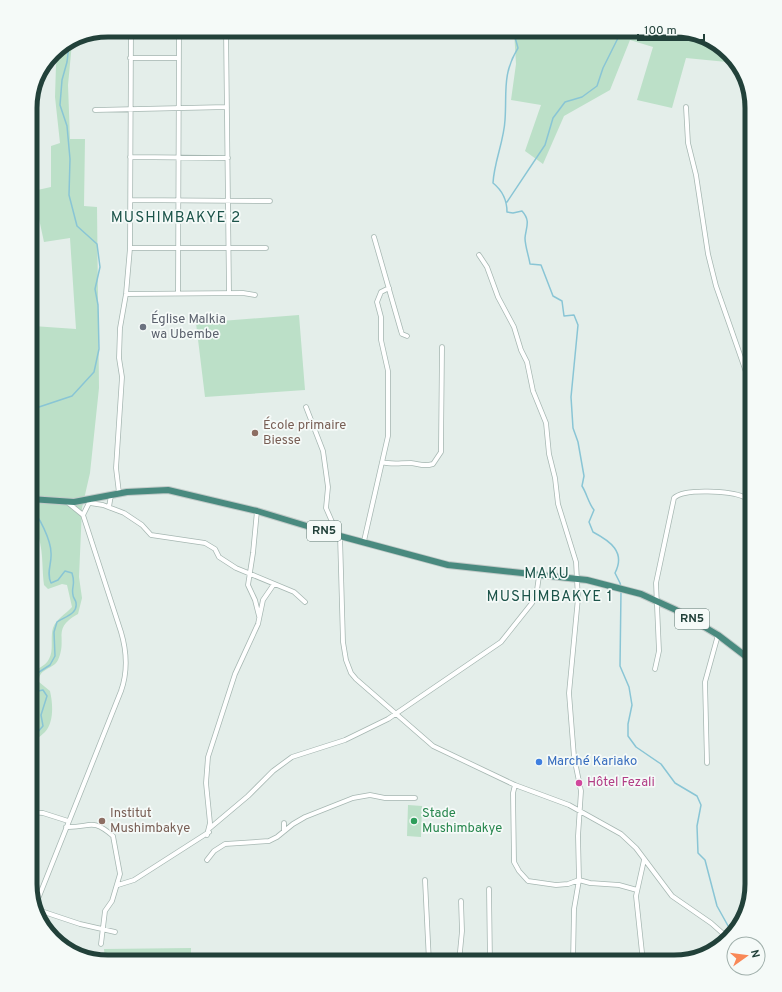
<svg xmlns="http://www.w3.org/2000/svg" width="782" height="992" viewBox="0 0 782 992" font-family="Overpass,sans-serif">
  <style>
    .green { fill: #bce0c8 }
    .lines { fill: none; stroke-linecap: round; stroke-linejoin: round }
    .stream { stroke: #89c5d5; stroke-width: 1.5 }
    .minor-casing { stroke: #a6b7b2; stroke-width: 5.5 }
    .trunk-casing { stroke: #c1cac8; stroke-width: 8 }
    .minor { stroke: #fff; stroke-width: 4 }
    .trunk { stroke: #498a7f; stroke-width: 6 }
    .worship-dot { fill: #6b7280; stroke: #f5faf8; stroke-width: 1.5 }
    .education-dot { fill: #8d6e63; stroke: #f5faf8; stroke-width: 1.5 }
    .shop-dot { fill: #3f7fe0; stroke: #f5faf8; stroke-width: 1.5 }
    .hotel-dot { fill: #d1479c; stroke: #f5faf8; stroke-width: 1.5 }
    .leisure-dot { fill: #2e9e5b; stroke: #f5faf8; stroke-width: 1.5 }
    .labels { text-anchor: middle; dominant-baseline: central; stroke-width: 3.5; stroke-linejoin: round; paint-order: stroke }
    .shield { fill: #f5faf8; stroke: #617873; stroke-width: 1 }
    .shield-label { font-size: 12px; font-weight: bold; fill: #22413a }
    .worship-label { font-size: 13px; fill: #5b616d; stroke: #f5faf8; text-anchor: start }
    .education-label { font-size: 13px; fill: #785e54; stroke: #f5faf8; text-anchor: start }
    .shop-label { font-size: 13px; fill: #366cbe; stroke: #f5faf8; text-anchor: start }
    .hotel-label { font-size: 13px; fill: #b23c85; stroke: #f5faf8; text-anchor: start }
    .leisure-label { font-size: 13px; fill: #27864d; stroke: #f5faf8; text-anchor: start }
    .quarter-label { font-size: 15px; letter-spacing: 1px; fill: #1c544a; stroke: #f5faf8 }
    .rim { fill: none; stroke: #22413a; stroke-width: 5 }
  </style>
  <rect width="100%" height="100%" fill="#e4eeea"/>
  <path class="green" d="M514,30H679L713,40L737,63L686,58L672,108L637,100L653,47L630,40L610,90L564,116L543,164L525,151L541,105L511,100L516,64Z
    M72,43L68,85L70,139H85L84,206L97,207L99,388L90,473L82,508L79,577L82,598L78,614C51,629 68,638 58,660C53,670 38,668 39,682L50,691C53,704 54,722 45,732C40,737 34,740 30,745V675C36,668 45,667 49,659C54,650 50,638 53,628C56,619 66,614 72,607L67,585L62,584L48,589L44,585C41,559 45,543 30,519V328L33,326L76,329L70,238L44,242L33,191L51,187V146L60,143L55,97L56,65L60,48Z
    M744,83L751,104L742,103Z
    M299,315L305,390L205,397L196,323Z
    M408,805L422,806L421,837L407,836Z
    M191,948V962L105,961L104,949Z"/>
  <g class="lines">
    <path class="stream" d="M513,30L518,48C502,74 507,92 505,120C504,141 494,162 493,183C503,191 507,200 507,212L513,213L522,211C531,221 526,227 525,238C525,246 529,257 530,264L541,265L553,296L562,301L564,316L574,315L578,325L571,397L573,428L578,442L584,476L582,486C587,494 588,502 594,510L589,522L593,532C610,541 626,552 615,573L620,583L621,587
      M507,202L545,145L553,118L565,102L582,97L597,86L603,68L622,30
      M30,410L72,396L94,372L99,349L98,305L95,289L100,267L97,244L77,226L69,195L70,159L67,126L60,105L62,80L67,62L69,45
      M621,591L620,666L629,687L632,705L628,724V736L636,747L661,764L675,783L697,796L701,805L697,826L698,853L705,860L717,906L732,933
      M30,738L35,735L43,726L41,715L47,696L43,690L38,691L34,689L36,674L50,665L55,656L54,632L57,622C64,617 78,614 76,603C76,600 73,598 73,595C71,586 76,586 72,573L65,571L58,580L51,583C46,572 52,564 51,553C51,541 39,514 30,509"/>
    <defs>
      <path id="minor" d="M226,30L229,293
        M130,58H179
        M686,107L688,143L696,175L708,254L716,286L752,389
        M95,110L227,107
        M130,157L228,158
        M131,200L270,201
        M374,237L401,331L402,334L407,336
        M130,248H266
        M479,255L487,267L498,297L514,327L521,350L527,362L533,391L546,423L549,454L555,478L558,504L576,562L578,598L569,693L574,757L581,791L578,836L579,880L574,909L573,962
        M178,293L179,30
        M126,294L243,293L255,295
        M306,407L323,451L328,487L326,508L333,524V534
        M382,462C392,465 400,463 411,463C420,464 423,467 433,464L441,452V446L442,347
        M119,493L116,468L122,377L119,358L120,328L126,294L130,248L131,30
        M67,502L83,515
        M90,503L103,505L124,513L142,525L151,535L205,543L215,549L219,557L236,568L294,592L305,602
        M109,507L111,495
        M257,511L253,553L248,585L255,600L259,616
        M340,536L343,642L346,660L351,673L356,679L433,746L515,785L569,805L621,834L636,848L672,896L711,923L728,938
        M364,541L388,436V371L381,340V317L377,302L381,292L389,288
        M655,669L659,651L656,583L674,498C684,488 731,491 744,497C747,498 749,500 752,501
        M707,763L705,682L718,635
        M515,785L513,793L514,862L519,871L528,881L556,885L568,884L579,880L590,883L619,885L637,890
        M30,812L43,813L68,821
        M284,823V831
        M66,827C91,828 91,817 113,836L120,874L112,901L105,911L101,944
        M210,828L248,796L273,771L292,757L345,740L388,719L501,642L532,603L537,590L539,576
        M207,835L210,823L206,783L208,757L235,674L258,624L263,600L274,584
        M207,860L214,851L225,844L269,841L277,837L293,824L305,817L353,798L370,795L385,798H415
        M425,880L429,962
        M118,885L134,880L209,832
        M489,889L490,962
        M36,904L121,691C128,671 127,652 121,632L83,515L91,499
        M38,910L80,924L115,932
        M459,962L462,931L461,901
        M643,962L636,896L644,860"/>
      <path id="trunk" d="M30,499L74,502L127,492L168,490L257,511L340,536L448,565L587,580L641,594L676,610L718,635L752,661"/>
    </defs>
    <use href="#minor" class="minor-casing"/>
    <use href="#trunk" class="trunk-casing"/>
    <use href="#minor" class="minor"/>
    <use href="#trunk" class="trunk"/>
  </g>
  <circle class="worship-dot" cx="143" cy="327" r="4"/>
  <g class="education-dot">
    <circle cx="255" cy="433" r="4"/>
    <circle cx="102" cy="821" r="4"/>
  </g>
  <circle class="shop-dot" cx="539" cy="762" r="4"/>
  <circle class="hotel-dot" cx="579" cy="783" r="4"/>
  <circle class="leisure-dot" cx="414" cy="821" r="4"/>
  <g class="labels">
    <g class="shield">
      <rect x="307" y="521" width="34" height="20" rx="3"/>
      <rect x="675" y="609" width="34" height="20" rx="3"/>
    </g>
    <g class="shield-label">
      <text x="324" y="531">RN5</text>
      <text x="692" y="619">RN5</text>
    </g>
    <g class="worship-label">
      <text x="151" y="320">Église Malkia<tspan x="151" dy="15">wa Ubembe</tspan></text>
    </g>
    <g class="education-label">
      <text x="263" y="426">École primaire<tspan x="263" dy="15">Biesse</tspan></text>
      <text x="110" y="814">Institut<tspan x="110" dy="15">Mushimbakye</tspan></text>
    </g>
    <g class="shop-label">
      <text x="547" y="762">Marché Kariako</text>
    </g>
    <g class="hotel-label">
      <text x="587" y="783">Hôtel Fezali</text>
    </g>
    <g class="leisure-label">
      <text x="422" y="814">Stade<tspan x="422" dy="15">Mushimbakye</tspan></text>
    </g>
    <g class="quarter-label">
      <text x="176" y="218">MUSHIMBAKYE 2</text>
      <text x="547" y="574">MAKU</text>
      <text x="550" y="597">MUSHIMBAKYE 1</text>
    </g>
  </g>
  <path d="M0 0H782V992H0ZM108 37H674A71 71 0 0 1 745 108V884A71 71 0 0 1 674 955H108A71 71 0 0 1 37 884V108A71 71 0 0 1 108 37Z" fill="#f5faf8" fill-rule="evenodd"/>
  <path class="rim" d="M108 37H674A71 71 0 0 1 745 108V884A71 71 0 0 1 674 955H108A71 71 0 0 1 37 884V108A71 71 0 0 1 108 37Z"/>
  <g transform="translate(746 956) rotate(76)"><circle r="19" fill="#f5faf8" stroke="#a1b0ac"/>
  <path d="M0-3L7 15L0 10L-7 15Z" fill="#f98857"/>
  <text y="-6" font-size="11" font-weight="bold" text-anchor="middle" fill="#22413a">N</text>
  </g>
  <path d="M638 34v6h66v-6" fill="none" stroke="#22413a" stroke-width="2"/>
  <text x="644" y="34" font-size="12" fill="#22413a" stroke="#f5faf8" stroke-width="3" paint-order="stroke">100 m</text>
</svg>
